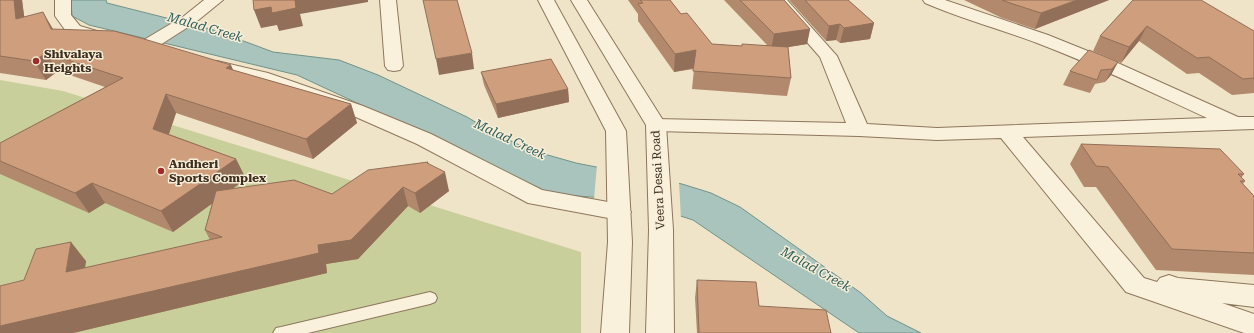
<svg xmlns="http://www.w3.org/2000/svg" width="1254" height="333" viewBox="0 0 1254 333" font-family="'Roboto Serif',serif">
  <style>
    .green { fill: #c9cf9b }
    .water { fill: #a9c4bc; stroke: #6f938a }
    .pier { fill: #f0e4c8 }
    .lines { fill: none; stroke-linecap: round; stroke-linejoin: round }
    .service-casing { stroke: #8d765c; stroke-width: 2 }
    .minor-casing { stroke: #8d765c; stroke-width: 2 }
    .tertiary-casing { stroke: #8d765c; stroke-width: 2 }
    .service { fill: #faf1dc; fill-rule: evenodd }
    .minor { fill: #faf1dc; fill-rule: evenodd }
    .tertiary { fill: #faf1dc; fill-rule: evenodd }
    .wall { fill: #b2896c }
    .shaded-wall { fill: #916f58 }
    .building { fill: #cf9f7d; stroke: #916f58 }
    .poi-dot { fill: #9e2a2b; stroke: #f7eed8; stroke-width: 1.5 }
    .labels { text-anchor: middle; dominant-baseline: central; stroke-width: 3; stroke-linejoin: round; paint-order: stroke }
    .poi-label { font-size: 12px; font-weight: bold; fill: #3d2e20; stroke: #f7eed8; text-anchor: start }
    .street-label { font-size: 12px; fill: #3d2e20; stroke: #f7eed8 }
    .water-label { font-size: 13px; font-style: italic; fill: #2f5d5a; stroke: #f7eed8 }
  </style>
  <rect width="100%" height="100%" fill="#f0e4c8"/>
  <path class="green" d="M0,80L63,91L581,252V333H0Z"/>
  <path class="water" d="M71,0H106L107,3L214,30L273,52L339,60L378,75L467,117L492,132L530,150L576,163L682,184L711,193L740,207L861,293L887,316L921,333H859L693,220L646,205L606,198L547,194L462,152L297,75L89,25L72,16Z"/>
  <path class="pier" d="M597,165L679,182L681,219L645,207L594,199Z"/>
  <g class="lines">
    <defs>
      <path id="service" d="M430,292L435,294L437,298L435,302L430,304L308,333H273L276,328L281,327Z"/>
      <path id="minor" d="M55,0H71V15L80,26L110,35L113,39L110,43L104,44L68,34L55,16Z
        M204,0H223L196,22L149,52L143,53L137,52L134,48L137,44L184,16Z
        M380,0H396L403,66L400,70L394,71L388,70L385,66Z
        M770,0H787L837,56L867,124L937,128L1207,118C1151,92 1095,65 1037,43C1000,29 962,19 925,3L923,0H945L1048,35L1120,64L1238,117H1254V129L1023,137L1144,278L1157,282L1160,278L1169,275L1178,278L1254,285V307L1222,303L1254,314V333H1244L1126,292L1001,138L937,140L859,136L656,131L649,129L646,125L649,121L656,119L846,123L820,57Z
        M217,61L268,73L363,106L431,134L542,190L619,204L627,206L631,212L627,218L619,220L528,203L417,144L349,114L254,81L211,70L208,66L211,62Z"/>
      <path id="tertiary" d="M538,0H554L626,131L632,242L629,333H601L608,242L606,131Z
        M571,0H587L666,125L673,230L674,333H646L649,230L646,125Z"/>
    </defs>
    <use href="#service" class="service-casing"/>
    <use href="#minor" class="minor-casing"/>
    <use href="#tertiary" class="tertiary-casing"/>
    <use href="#service" class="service"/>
    <use href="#minor" class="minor"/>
    <use href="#tertiary" class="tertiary"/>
  </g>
  <path class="wall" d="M0,0H22L24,17L53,29L233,70L351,104L357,123L313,159L176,113L169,134L236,159L246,179L231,189L332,194L428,163L449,191L420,213L408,206L358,259L326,264L327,273L73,333H0L24,280L86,261L85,268L210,240L205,230L212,203L173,232L105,203L89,213L0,174V143L105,87L58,71L46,80L0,73Z
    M628,0H670L681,14L712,44L742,46L767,45L724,0H784L810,29L807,44L788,47L791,78L787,96L692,89L694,69L674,72L638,21V14Z
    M789,0H848L874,23L870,39L840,43L836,40L826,41Z
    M964,0H1109L1035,29L1002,18Z
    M1133,0L1254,31V93L1232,95L1199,73L1187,74L1139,41L1121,63L1093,51L1100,36Z
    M1118,62L1111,75L1105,82L1095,84L1090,93L1063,85L1070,71Z
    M481,72L568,89L569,102L498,118L484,85Z
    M1081,144L1244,174L1241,178L1245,181L1243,184L1254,196V275L1156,270L1096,187H1084L1070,164Z
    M697,280L759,306L831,333H697L695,298Z"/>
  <path class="shaded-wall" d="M14,0H22L27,37L16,19Z
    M295,0H368V2L300,14L303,26L279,31L277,25L261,28L254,10Z
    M1077,0H1109L1035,29L1041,13Z
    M43,12L53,29H51Z
    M874,23L870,39L840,43L844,28Z
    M840,24L836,40L826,41L829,26Z
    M1147,26L1139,41L1121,63L1129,47Z
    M810,29L807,44L771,50L774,34Z
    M696,50L694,68L674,72L675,54Z
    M46,53L58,71L46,80L34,61Z
    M472,53L474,69L439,75L436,59Z
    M1118,62L1111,75L1105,82L1112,69Z
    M231,65L239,83L226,68Z
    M568,89L569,102L498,118L496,104Z
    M166,94L176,113L164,148L153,129Z
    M351,104L357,123L313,159L306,139Z
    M236,159L246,179L173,232L161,211Z
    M428,162L432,181L445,172L449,191L420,213L415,193Z
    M92,183L105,203L89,213L75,193Z
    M403,187L408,206L358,259L326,264L327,273L73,333H0V326L318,245Z
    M71,242L86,261L81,292L66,272Z"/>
  <path class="building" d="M0,0H14L16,19L43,12L51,29L114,31L144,39L231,65L226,68L351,104L306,139L166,94L153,129L236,159L161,211L92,183L75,193L0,161V143L123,78L46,53L34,61L0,56Z
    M253,0H295L296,8L272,13L271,7L254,10Z
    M423,0H457L472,53L436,59Z
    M640,0H670L681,14L687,13L712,44L742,46V44L788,47L791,78L693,71L696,50L675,54L638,4L643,3Z
    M740,0H784L810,29L774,34Z
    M805,0H848L874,23L844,28L840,24L829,26Z
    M1002,0H1077L1041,13L1007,2Z
    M1133,0H1201L1254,31V78L1243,79L1209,57L1197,58L1147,26L1129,47L1100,36Z
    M1089,50L1118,62L1112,69L1101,70L1097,80L1070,71Z
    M551,59L568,89L496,104L481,72Z
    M1081,144L1220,149L1244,174H1238L1245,181H1240L1254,196V253L1172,249L1108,167L1096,166Z
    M428,162L427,163L445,172L415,193L403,187L351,240L318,245L319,253L0,326V286L24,280L36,249L71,242L66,272L222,237L205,230L216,191L294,180L332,194L368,170Z
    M697,280L756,282L759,306L826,310L831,333H699Z"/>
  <g class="poi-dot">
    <circle cx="36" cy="61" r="4"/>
    <circle cx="161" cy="171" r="4"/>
  </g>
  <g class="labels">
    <g class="poi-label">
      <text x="44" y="54">Shivalaya<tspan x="44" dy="14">Heights</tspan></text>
      <text x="169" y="164">Andheri<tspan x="169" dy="14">Sports Complex</tspan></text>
    </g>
    <g class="street-label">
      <text transform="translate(658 180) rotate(-93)">Veera Desai Road</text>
    </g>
    <g class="water-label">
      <text transform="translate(205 27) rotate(16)">Malad Creek</text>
      <text transform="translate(510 139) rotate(25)">Malad Creek</text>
      <text transform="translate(816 269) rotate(29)">Malad Creek</text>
    </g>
  </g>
</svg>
